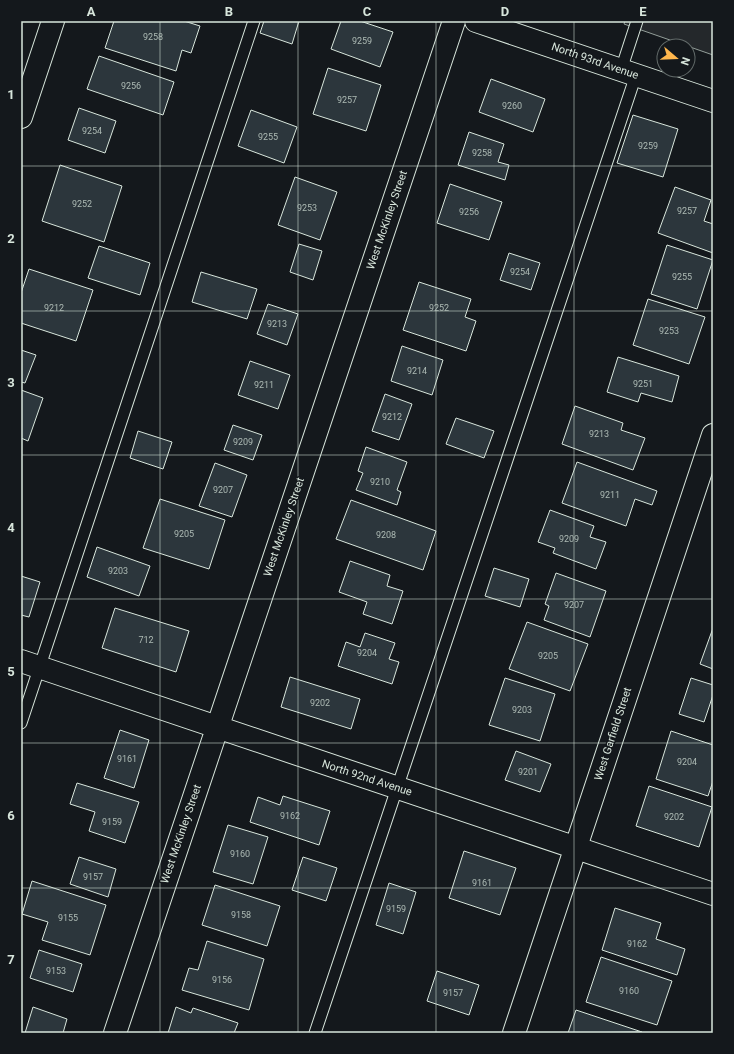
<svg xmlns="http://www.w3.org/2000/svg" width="734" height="1054" viewBox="0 0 734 1054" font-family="Roboto,sans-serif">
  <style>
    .parking { fill: #24282b; stroke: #939e99 }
    .building { fill: #2c363c; stroke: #d8e6dc }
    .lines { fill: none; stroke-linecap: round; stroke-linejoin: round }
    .service-casing { stroke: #d8e6dc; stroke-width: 13 }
    .minor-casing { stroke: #d8e6dc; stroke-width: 24 }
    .service { stroke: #14181c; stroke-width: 11 }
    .minor { stroke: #14181c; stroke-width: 22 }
    .grid { fill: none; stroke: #d8e6dc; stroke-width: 1; stroke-opacity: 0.55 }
    .labels { text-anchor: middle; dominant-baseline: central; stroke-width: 3; stroke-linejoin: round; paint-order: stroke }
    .number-label { font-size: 9px; fill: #adbab4 }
    .street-label { font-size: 11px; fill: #d8e6dc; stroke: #14181c }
    .neatline { fill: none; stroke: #d8e6dc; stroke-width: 1.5 }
    .grid-label { font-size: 13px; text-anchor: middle; font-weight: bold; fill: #d8e6dc }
  </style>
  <rect width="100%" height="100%" fill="#14181c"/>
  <path class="parking" d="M625,21H713V55L624,24Z"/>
  <path class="building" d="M114,21H184L200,26L191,53L182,50L176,71L105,48Z
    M264,21H299L292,44L260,33Z
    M341,21H360L393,32L380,67L331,49Z
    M99,56L174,82L163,115L87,89Z
    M328,68L381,85L366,131L313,114Z
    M491,79L545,99L533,132L479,112Z
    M79,108L116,121L105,153L68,140Z
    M251,110L297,127L284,163L238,146Z
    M633,115L678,129L663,177L617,163Z
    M469,132L504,144L498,162L509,165L505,180L458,165Z
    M60,165L122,186L104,242L42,221Z
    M295,177L337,192L320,240L278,225Z
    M450,184L502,202L489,240L437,223Z
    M675,187L711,200L704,221L713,224V253L658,233Z
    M299,244L322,251L313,280L290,272Z
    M667,245L713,260L697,309L651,294Z
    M99,246L150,263L140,295L88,278Z
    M509,253L540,263L531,290L500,280Z
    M29,269L93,290L76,341L21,323V293Z
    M201,272L257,289L247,319L192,302Z
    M419,282L471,299L465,317L476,321L466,351L403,330Z
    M648,299L705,317L689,364L633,345Z
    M268,304L298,314L287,345L257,334Z
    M402,346L443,360L432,395L391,381Z
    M21,350L36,355L25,383L21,382Z
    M618,357L679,376L672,402L641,393L638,402L607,392Z
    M250,361L290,375L278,409L238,395Z
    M21,390L43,398L28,441L21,438Z
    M385,394L412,404L399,440L372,431Z
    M575,406L623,423L621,430L645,438L633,470L562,444Z
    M456,418L494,431L484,458L446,444Z
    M233,425L262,435L253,460L224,450Z
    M138,431L172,442L163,469L130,458Z
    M366,447L407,462L397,490L401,492L397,505L356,490L363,473L358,471Z
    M577,462L657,491L652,505L635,499L626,526L562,503Z
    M215,463L247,475L232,517L199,506Z
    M160,499L225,520L209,569L143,548Z
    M351,500L436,531L423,570L336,539Z
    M550,510L594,526L590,537L606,542L596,569L553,553L555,548L538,542Z
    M97,547L150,566L139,596L87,577Z
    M350,561L390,575L387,586L403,591L392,624L363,614L367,602L339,592Z
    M494,568L529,579L520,607L485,596Z
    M556,573L606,591L590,637L544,620L549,606L545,604Z
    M21,576L40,582L29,617L21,615Z
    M115,608L189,631L176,672L102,648Z
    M527,622L588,644L570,691L509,669Z
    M713,628V669L700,664Z
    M365,633L395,643L389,659L399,662L392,684L338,666L346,642L360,647Z
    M290,677L360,699L351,729L281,707Z
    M505,678L555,694L540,741L489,725Z
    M691,678L713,685V695L704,722L679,714Z
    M120,730L149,740L134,788L104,778Z
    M671,731L713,745V781L708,796L656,779Z
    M516,751L551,764L540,792L505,780Z
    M77,783L139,802L125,843L89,831L95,812L70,804Z
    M649,786L712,807L699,847L636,826Z
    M283,796L330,811L319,845L250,822L258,797L280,805Z
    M228,825L268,837L253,884L213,872Z
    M464,851L516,868L500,915L449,898Z
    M79,857L116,869L108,897L70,884Z
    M303,857L337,868L326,901L292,890Z
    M32,881L106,905L90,955L42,940L48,922L22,914Z
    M389,883L416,892L403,934L376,925Z
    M215,885L280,906L267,946L202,925Z
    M615,908L661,923L656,939L685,949L677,975L602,950Z
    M207,941L264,959L249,1010L182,990L189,968L198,970Z
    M39,950L82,964L73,992L30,978Z
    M601,957L672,981L657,1025L586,1002Z
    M437,971L479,985L469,1015L427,1001Z
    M33,1007L67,1019L63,1033H25Z
    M176,1007L191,1013L193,1008L238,1023L234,1033H168Z
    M576,1010L642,1032L568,1033Z"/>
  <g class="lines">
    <defs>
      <path id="service" d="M621,70L637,21
        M21,723L254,21
        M315,1033L636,75"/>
      <path id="minor" d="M476,21L713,101
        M21,117L53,21
        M21,661L713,894
        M115,1033L454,21
        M514,1033L713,435"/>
    </defs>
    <use href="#service" class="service-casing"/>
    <use href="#minor" class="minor-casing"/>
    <use href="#service" class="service"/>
    <use href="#minor" class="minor"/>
  </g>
  <path class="grid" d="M160,21V1033M298,21V1033M436,21V1033M574,21V1033M21,166H713M21,311H713M21,455H713M21,599H713M21,743H713M21,888H713"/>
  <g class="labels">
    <g class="number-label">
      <text x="153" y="37">9258</text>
      <text x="362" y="41">9259</text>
      <text x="131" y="86">9256</text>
      <text x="347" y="100">9257</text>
      <text x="512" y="106">9260</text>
      <text x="92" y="131">9254</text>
      <text x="268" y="137">9255</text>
      <text x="648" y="146">9259</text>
      <text x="482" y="153">9258</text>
      <text x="82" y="204">9252</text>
      <text x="307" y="208">9253</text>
      <text x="687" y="211">9257</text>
      <text x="469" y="212">9256</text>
      <text x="520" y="272">9254</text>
      <text x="682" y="277">9255</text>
      <text x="54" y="308">9212</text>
      <text x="439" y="308">9252</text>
      <text x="277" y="324">9213</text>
      <text x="669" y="331">9253</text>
      <text x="417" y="371">9214</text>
      <text x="643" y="384">9251</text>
      <text x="264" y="385">9211</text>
      <text x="392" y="417">9212</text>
      <text x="599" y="434">9213</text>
      <text x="243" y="442">9209</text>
      <text x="380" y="482">9210</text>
      <text x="223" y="490">9207</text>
      <text x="610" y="495">9211</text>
      <text x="184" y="534">9205</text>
      <text x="386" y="535">9208</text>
      <text x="569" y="539">9209</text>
      <text x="118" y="571">9203</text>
      <text x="574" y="605">9207</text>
      <text x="146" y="640">712</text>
      <text x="367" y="653">9204</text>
      <text x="548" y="656">9205</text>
      <text x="320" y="703">9202</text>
      <text x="522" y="710">9203</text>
      <text x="127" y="759">9161</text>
      <text x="687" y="762">9204</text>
      <text x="528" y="772">9201</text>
      <text x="290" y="816">9162</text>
      <text x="674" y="817">9202</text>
      <text x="112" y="822">9159</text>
      <text x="240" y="854">9160</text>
      <text x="93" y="877">9157</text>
      <text x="482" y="883">9161</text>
      <text x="396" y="909">9159</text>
      <text x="241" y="915">9158</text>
      <text x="68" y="918">9155</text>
      <text x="637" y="944">9162</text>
      <text x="56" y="971">9153</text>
      <text x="222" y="980">9156</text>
      <text x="629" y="991">9160</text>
      <text x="453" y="993">9157</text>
    </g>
    <g class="street-label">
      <text transform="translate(595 61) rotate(19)">North 93rd Avenue</text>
      <text transform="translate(387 220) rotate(-71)">West McKinley Street</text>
      <text transform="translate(284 527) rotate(-71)">West McKinley Street</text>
      <text transform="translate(613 734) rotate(-72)">West Garfield Street</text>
      <text transform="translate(367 778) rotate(18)">North 92nd Avenue</text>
      <text transform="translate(181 834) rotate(-71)">West McKinley Street</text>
    </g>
  </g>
  <rect width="734" height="1054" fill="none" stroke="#14181c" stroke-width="44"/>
  <g transform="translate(676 58) rotate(109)"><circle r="19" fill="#14181c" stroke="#626a69"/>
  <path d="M0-3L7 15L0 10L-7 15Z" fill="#ffb74d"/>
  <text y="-6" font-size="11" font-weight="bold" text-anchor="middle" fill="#d8e6dc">N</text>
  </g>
  <rect x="22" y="22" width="690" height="1010" class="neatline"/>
  <g class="grid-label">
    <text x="91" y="16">A</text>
    <text x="229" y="16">B</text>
    <text x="367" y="16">C</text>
    <text x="505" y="16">D</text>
    <text x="643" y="16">E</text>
    <text x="11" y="99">1</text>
    <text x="11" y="243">2</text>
    <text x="11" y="387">3</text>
    <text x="11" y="532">4</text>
    <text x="11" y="676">5</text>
    <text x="11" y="820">6</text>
    <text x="11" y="964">7</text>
  </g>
</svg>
